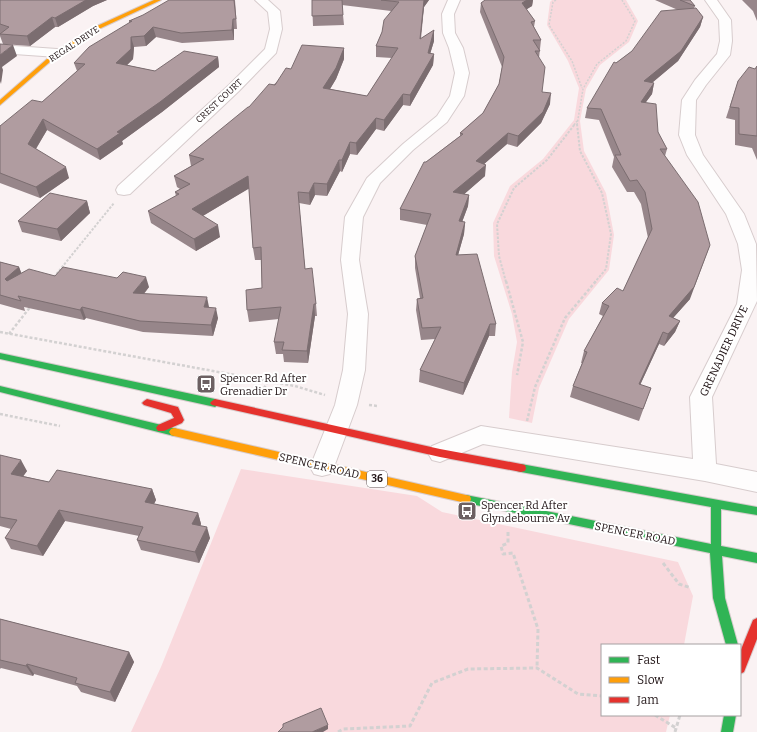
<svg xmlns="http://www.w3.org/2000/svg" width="757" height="732" viewBox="0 0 757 732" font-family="Bitter,serif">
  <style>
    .green { fill: #f9d9dd }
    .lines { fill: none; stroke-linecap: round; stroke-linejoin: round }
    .street-casing { stroke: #d7cccd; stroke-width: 2 }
    .fast-casing { stroke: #d7cccd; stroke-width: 2 }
    .slow-casing { stroke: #d7cccd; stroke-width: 2 }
    .jam-casing { stroke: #d7cccd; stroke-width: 2 }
    .path-far3 { stroke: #d3d1d1; stroke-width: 1.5; stroke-dasharray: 2 1.5; stroke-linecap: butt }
    .path-far2 { stroke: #d3d1d1; stroke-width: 2; stroke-dasharray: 2.5 1.5; stroke-linecap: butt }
    .path-far1 { stroke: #d3d1d1; stroke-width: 2.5; stroke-dasharray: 3 2; stroke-linecap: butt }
    .path { stroke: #d3d1d1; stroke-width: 3; stroke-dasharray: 4 2.5; stroke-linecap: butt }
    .street { fill: #fefdfd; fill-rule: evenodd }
    .fast { fill: #30b455; fill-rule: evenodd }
    .slow { fill: #ff9f0a; fill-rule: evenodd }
    .jam { fill: #e5322d; fill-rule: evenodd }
    .wall { fill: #97868a }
    .shaded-wall { fill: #7b6d70 }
    .building { fill: #b09ca0; stroke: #7b6d70 }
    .labels { text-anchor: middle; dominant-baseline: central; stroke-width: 4; stroke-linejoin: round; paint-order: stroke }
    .far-street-label { font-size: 9px; fill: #1f1214; stroke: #fff }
    .shield { fill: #fff; stroke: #62595a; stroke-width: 1 }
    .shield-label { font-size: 10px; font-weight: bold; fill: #1f1214 }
    .street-label { font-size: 11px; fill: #1f1214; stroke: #fff }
    .poi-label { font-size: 11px; fill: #1f1214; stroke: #fff; text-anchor: start }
  </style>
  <rect width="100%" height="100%" fill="#faf2f3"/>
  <path class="green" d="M552,0H626L638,21L629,42L600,65L586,89L580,121L584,151L606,193L614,235L609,270L569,319L539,388L532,423L509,418L512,372L517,342L512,314L494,256L493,223L510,186L543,159L574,120L579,88L568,61L547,25L550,2Z
    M241,469L417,496L442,512L678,562L693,596L684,645H602V715H670L666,732H131L161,667Z"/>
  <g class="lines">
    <defs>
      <path id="street" d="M255,0H268L280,11L282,29L276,53L239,91L130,194L124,195L118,194L116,190L118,186L229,85L265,49L270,29L268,12Z
        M448,0H460L454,14L455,33L463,48L469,73L464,96L447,122L413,150L380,183L363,217L359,260L368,314L365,370L357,405L334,467L330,474L322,476L314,474L310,467L335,405L343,370L348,314L341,260L345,217L367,178L403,144L437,116L450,96L455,73L449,48L443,33L442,14Z
        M705,0H717L731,20L732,41L730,55L706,85L696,100L695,135L703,155L744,214L756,244L757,301L712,397L716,464L757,472V492L705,481L483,444L440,462L432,460L428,453L432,446L481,426L693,459L690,397L737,304L742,270L738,244L726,214L687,155L679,135L682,100L695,80L717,54L720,41L719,20Z
        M0,45L57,49L62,50L64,53L62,56L57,57L0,53Z"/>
      <path id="fast" d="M0,353L215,399L218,401L220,403L218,405L215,407L0,359Z
        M0,386L174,428L177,429L179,432L177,435L174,436L0,392Z
        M521,464L757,507V515L721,509V546L757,553V563L722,556L725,598L738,645H726L713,598L710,553L466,503L462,502L461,499L462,496L466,495L711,544V507L521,472L517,471L516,468L517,465Z
        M724,715H736L733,732H721Z"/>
      <path id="slow" d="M154,0H161L101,28L59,54L0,105V100L55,52L97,26Z
        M174,428L466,495L470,496L471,499L470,502L466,503L174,436L171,435L169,432L171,429Z"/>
      <path id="jam" d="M147,399L178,407L184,420L182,423L164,431H158L156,428L158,425L174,418L171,413L144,405L142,403L144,401Z
        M215,399L440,449L521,464L525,465L526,468L525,471L521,472L440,457L212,405L210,403L212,401Z
        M757,618V639L744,672L740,674V652L753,620Z"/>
    </defs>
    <use href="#street" class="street-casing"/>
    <use href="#fast" class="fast-casing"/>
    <use href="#slow" class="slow-casing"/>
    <use href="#jam" class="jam-casing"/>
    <path class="path-far3" d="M556,0L553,2L549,25L572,61L582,88
      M574,125L577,121
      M577,125L583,89L597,64L626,41L635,21L622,0"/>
    <path class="path-far2" d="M577,124L580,151L602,193L611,234L606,269L595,282
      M54,277L114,203
      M506,282L499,256L497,224L514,188L547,160L575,124"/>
    <path class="path-far1" d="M506,281L523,342L517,375
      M0,332L295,386L325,395
      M9,334L31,306
      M262,393L267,382
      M369,405L378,406
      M0,414L60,426
      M527,421L535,387L565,318L596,281"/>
    <path class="path" d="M508,532V543L501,546L503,554L513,553L538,629L537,668
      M663,563L679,584L691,588
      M655,715L676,728
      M338,732L343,729L410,726L432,683L468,669L537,668L578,694L602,696
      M675,732L680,715"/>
    <use href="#street" class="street"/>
    <use href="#fast" class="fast"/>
    <use href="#slow" class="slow"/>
    <use href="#jam" class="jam"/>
  </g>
  <path class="wall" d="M0,0H107L93,6L58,27H55L30,46L3,44L0,36Z
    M235,0L237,29H234V40L182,43L156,37L146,46L134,47L133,59L127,65L155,71L218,57L219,67L162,112L122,141L123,144L100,160L47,130L36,149L69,178L40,198L0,183V126L42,102L77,71L74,63L130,23L129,21Z
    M312,0H429L424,7L421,39L434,30V41L430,54H434L433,65L410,106L403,105L384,131L376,129L357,155L350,154L342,172L340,171L327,196L315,195L310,205L299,203L305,269L316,304L317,316H315L308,363L284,362L283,354H276L274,342L279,319L249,322L247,310L262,288L261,260H255L253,248L249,188L203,216L220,237L196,251L151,223L148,211L176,196L175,192L180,189L177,187L174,176L191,166L189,155L249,107L291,69L344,59L336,79L330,89L367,96L392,58L376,57V46L391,11L342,5L344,25L313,26Z
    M485,0H533L532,6L526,9L535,21L534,27L541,40L539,58L542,92L550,104L541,123L517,147L507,144L484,164L485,176L464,194L469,195L468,206L462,222H465L464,234L458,255L496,324L495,336H489L463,395L419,382L420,370L435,339L421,340L416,310L417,299L420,298L415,268V256L427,225L400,220V209L426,162L460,136V133L483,113L499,84L502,67L480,12L481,3Z
    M655,0H690L695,6L694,8L703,17L700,27L678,61L652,83H654L652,94L645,103L658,132L667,149L665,156L690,299L673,318L680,321L675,332L664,346L659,344L640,385L651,388L639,421L570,397L573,386L582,363H581L584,351L603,316L599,314L602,303L623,291L648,238L641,204L634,192H627L612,167L614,157L599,120L585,118L587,108L616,63L632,51L678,10Z
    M742,0H757V21L753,11Z
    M757,66V160L752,148L735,145V120L726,118L738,81L755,69Z
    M87,201L90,213L61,241L22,232L18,221Z
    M0,262L19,267L21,273L55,276L149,287L144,294L209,307L218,318L213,336L143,332L86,318L84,320L24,307L25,311L0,304Z
    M0,455L27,471L23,476L49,482L152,489L156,500L154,504L198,513L201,524L200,526L210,538L199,563L141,550L137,540L139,536L65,521L43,556L11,549L5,538L11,529L0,526Z
    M0,619L129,652L134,662L115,702L81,692L77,686L34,674L33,676L1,668L0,669Z"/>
  <path class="shaded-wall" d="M86,0H107L93,6L58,27L55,18Z
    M424,0H429L424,7L419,50L420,39Z
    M527,0H533L532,6L521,13L522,3Z
    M52,17L55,27L30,46L27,36Z
    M703,17L700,27L678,61L642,91L644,81Z
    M233,19L234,29V40L232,30Z
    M153,27L156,37L146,46L144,36Z
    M434,30V41L427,64L428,53Z
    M131,37L134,47L133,59L119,73L116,63Z
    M13,45L17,56L2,67L3,70L1,84L0,81V55Z
    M344,48V59L336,79L324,99L323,88Z
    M434,54L433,65L410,106V95Z
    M218,57L219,67L162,112L122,141L123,144L100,160L97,149L117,132Z
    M654,83L652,94L638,113L641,102Z
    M551,93L550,104L541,123L517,147L518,136Z
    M403,94V105L384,131V120Z
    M376,118V129L357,155L356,143Z
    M43,119L47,130L32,155L28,144Z
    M508,133L507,144L475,172L476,161Z
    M350,142V154L342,172V160Z
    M339,160L340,171L327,196V184Z
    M486,165L485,176L453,204V192Z
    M66,167L69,178L40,198L36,187Z
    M248,176L250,188L194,221L192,209Z
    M314,183L315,195L310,205L309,193Z
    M469,195L468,206L458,233L459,221Z
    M87,201L90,213L61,241L57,229Z
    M465,222L464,234L455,266L456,255Z
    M218,225L220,237L196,251L194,239Z
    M710,245L690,299L665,327L669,316Z
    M19,267L23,277L10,290L5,279Z
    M146,277L149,287L136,303L133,293Z
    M207,297L209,307H204Z
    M314,304L315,316L308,363L307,351Z
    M82,307L86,318L84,320L80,310Z
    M216,308L218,318L213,336L211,325Z
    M680,321L675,332L664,346L668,334Z
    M490,324L489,336L463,395L464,383Z
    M663,332L659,344L635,396L639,384Z
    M21,460L27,471L17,485L11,474Z
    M152,489L156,500L149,513L145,502Z
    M59,510L65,521L43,556L37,546Z
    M198,513L201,524L196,535L192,524Z
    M207,527L210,538L199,563L195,552Z
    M129,652L134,662L115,702L110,692Z
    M27,664L34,674L33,676L26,666Z
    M328,725V729L323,732H312Z"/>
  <path class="building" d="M0,0H86L55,18L52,17L27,36L0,34L9,27L0,24Z
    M169,0H234L236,19H233L232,30L181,33L153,27L144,36L131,37V49L116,63L155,71L184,51L218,57L160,102L117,132L120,133L97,149L43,119L28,144L66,167L36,187L0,173V126L32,100L42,102L85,64L74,63L89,47L132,21H129L143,15Z
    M312,0H342L343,15L312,16Z
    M381,0H424L420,39L434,30L428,53L434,54L410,95L403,94L384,120L376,118L356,143L350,142L342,160H339L327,184L314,183L309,193L298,192L305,269L312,268L316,304H314L307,351L282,350L284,342H274L281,307L247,310L246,290L262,288L261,247L253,248L248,176L192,209L218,225L194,239L148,211L179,194L175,192L190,184L174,176L204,159L189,155L248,107H249L269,84L275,85L286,68L291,69L302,45L344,48L336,68L323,88L367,96L398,48L376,46L382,32L384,20L399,2Z
    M485,0H527L522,3L535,21L531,22L541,40H533L540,51H535L545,67L542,92L551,93L543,112L518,136L508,133L476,161L486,165L453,192L469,195L459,221L465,222L456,255L477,254L496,324H490L464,383L420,370L441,327L422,328L417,299L423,298L415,256L431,214L400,209L424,162H426L463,134L460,133L483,113L499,84L504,57L481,3Z
    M680,0H690L695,6Z
    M696,8L703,17L681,51L644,81L654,83L641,102L656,104L658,132L667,149H660L698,202L710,245L694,287L669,316L680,321L668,334L663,332L639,384L651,388L643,409L573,386L587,352L584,351L609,306L602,303L617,288L623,291L652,229L645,192L637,180L630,181L615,155H621L601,109L587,108L614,62L616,63L632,51L661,11Z
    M0,44L13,45L0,55Z
    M757,66V136L739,134V108L730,107L738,81L749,67L755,69Z
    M50,193L87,201L57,229L18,221Z
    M0,262L19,267L5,279L7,281L29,269L55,276L63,267L117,278L123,272L146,277L133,293L207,297L204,307L216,308L211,325L140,321L82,307L80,310L18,296L21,301L0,295Z
    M0,455L21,460L11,474L49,482L57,470L152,489L145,502L198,513L192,524L207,527L195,552L137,540L143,527L59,510L37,546L5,538L17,520L0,517Z
    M0,619L129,652L110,692L75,683L77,678L27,664L26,666L0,660Z
    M321,708L328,725L312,732H278L283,727V724Z"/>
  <defs>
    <symbol id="bus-square" viewBox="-11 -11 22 22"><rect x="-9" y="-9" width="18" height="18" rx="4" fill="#6c6062" stroke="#fff"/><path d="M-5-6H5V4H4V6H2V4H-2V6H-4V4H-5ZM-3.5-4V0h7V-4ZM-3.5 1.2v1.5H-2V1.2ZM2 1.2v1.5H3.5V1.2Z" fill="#fff"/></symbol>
  </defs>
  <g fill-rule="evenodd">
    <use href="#bus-square" x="195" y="373" width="22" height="22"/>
    <use href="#bus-square" x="456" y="500" width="22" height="22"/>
  </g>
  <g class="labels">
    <g class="far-street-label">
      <text transform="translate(74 44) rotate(-33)">REGAL DRIVE</text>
      <text transform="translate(219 101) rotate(-43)">CREST COURT</text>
    </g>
    <rect class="shield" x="367" y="471" width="20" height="16" rx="3"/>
    <g class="shield-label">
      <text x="377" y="479">36</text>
    </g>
    <g class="street-label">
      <text transform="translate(724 351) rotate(-65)">GRENADIER DRIVE</text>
      <text transform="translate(319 466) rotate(13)">SPENCER ROAD</text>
      <text transform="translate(635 534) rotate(11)">SPENCER ROAD</text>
    </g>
    <g class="poi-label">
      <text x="220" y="378">Spencer Rd After<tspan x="220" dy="13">Grenadier Dr</tspan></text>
      <text x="481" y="505">Spencer Rd After<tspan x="481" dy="13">Glyndebourne Av</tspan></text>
    </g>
  </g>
  <rect x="601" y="644" width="140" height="72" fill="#ffffff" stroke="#a5a0a1"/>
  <rect x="609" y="657" width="20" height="6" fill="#30b455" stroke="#a5a0a1"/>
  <text x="637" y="664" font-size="12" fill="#1f1214">Fast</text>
  <rect x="609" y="677" width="20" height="6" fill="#ff9f0a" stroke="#a5a0a1"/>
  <text x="637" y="684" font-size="12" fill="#1f1214">Slow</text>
  <rect x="609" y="697" width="20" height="6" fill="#e5322d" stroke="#a5a0a1"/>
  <text x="637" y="704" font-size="12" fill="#1f1214">Jam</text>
</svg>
